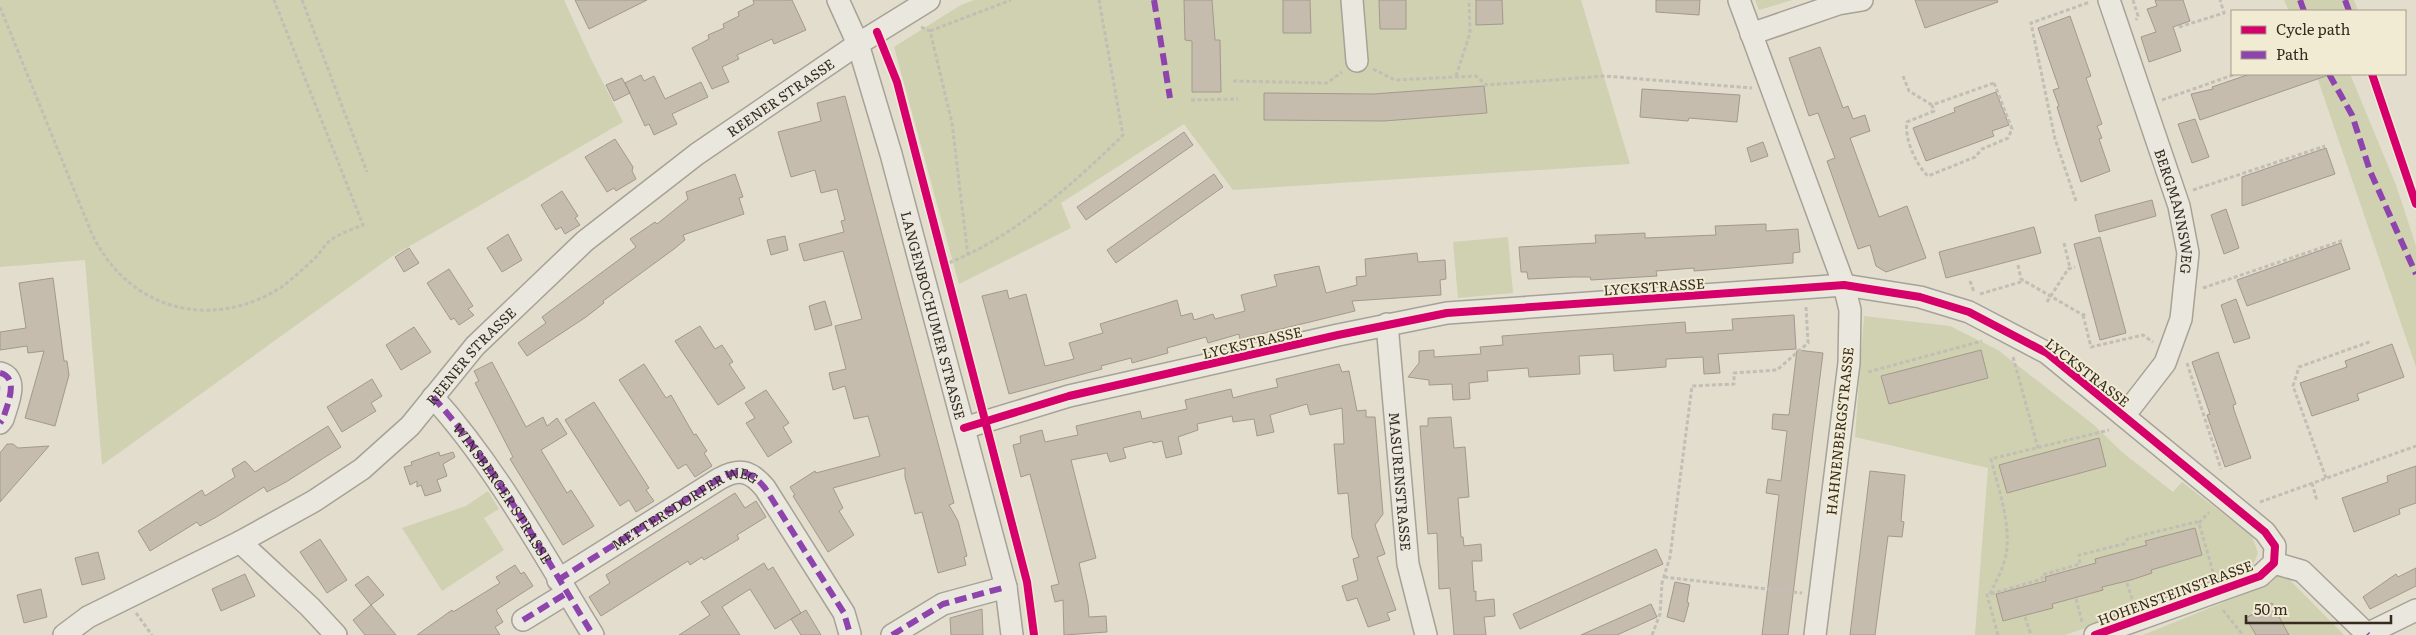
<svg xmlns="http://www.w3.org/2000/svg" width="2416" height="635" viewBox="0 0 2416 635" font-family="Literata,serif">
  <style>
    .green { fill: #cfd1b1 }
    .building { fill: #c5bcae; stroke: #a2998d }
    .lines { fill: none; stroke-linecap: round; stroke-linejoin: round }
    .minor-casing { stroke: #a7a296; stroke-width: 24 }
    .path { stroke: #c3beb5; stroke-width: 3; stroke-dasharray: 4 2.5; stroke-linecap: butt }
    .minor { stroke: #eae7de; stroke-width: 21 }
    .quiet { stroke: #8e44ad; stroke-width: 6; stroke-dasharray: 12 6; stroke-linecap: butt }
    .cycleway-casing { stroke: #f2ebd4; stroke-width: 11 }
    .cycleway { stroke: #d6006c; stroke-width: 8 }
    .labels { text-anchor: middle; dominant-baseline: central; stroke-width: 4; stroke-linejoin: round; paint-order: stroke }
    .street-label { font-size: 14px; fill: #352b1f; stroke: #f2ebd4 }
  </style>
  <rect width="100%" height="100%" fill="#e2ddcd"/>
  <path class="green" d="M0,0H564L592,61L623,122L391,257L102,465L85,260L0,267Z
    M974,0H1581L1630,164L1233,190L1184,124L1061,203L1071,228L959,284L894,47L961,5Z
    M1755,0H1792L1759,10Z
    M2284,0H2354L2358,11H2289Z
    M2316,74H2350L2396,185L2416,246V367Z
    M1508,237L1513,293L1458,298L1453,242Z
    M1864,316L1950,326L1998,350L2094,425L2122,452L2173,492L2182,482L2252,536L2258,553L2250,572L2065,635H1975L1988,468L1855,437Z
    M488,491L499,509L484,518L504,550L442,591L402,528L466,506Z
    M2281,571L2344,635H2143L2271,583Z"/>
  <path class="building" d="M575,0H647L589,29Z
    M753,0H792L806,30L774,44L772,39L737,55L739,59L722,67L729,82L712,89L692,48L709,39L708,35L724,28L723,24L739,16L738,12L754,4Z
    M1184,0H1212L1215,40H1220L1221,92H1192V41L1185,40Z
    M1283,0H1310L1311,33H1283Z
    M1379,0H1406V29H1380Z
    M1476,0H1502L1503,24L1476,25Z
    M1656,0H1700L1699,15L1656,12Z
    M1915,0H1997L1998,2L1925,28Z
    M2155,0H2183L2190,21L2173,27L2181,51L2149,62L2141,37L2156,32L2147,9L2157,6Z
    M2070,16L2091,76L2086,78L2102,124L2097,126L2102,138L2099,139L2110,171L2081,182L2057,107L2059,106L2053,90L2059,88L2038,28Z
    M1820,47L1843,108L1848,106L1853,119L1865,115L1870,131L1850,138L1879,217L1907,206L1926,258L1886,272L1876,266L1870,245L1858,249L1827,161L1835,158L1824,129L1818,113L1809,116L1789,58Z
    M2250,74H2326V76L2200,120L2191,94L2213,89L2212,87Z
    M641,75L644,81L654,76L665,99L701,82L708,97L672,114L677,124L654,135L649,124L645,126L625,83Z
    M622,78L630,93L614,101L606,85Z
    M1484,86L1487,113L1384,121L1264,120V93L1373,94Z
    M1642,89L1740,95L1737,122L1689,118L1688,121L1640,117Z
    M1996,92L2009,125L1992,131L1994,136L1926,161L1913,128L1955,112L1954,108Z
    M845,96L954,503L949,505L958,521L967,556L964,557L966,565L938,573L922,512L915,514L905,477V468L833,488L843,508L839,511L854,535L828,552L793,496L795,495L790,487L815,471L816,473L880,456L868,416L854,419L845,386L833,390L829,373L846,369L835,326L862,319L843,251L804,261L799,244L844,232L841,221L845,220L837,189L821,193L815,170L791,177L778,132L821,121L817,103Z
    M2195,119L2209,157L2192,163L2178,124Z
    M1184,132L1193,145L1086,220L1077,207Z
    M615,139L633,167L632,171L636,179L616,191L614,188L607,192L585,157Z
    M1763,142L1768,156L1751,162L1747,148Z
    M2326,148L2335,174L2242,206V177Z
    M735,174L743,197L739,198L744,214L683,235L685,240L674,249L603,301L604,303L586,317L527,356L518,343L546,323L542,317L636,247L630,239L655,222L657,224L688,199L686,192Z
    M1214,174L1223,187L1116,263L1107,250Z
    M562,191L578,216L575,218L580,225L565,234L561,227L556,230L541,205Z
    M2152,200L2156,216L2099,232L2095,215Z
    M2226,209L2239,248L2224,254L2211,215Z
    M1766,224V231L1798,229L1800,252L1793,253V263L1694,271V268L1656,271L1657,276L1591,280L1590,277H1572L1528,279L1527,272H1521L1519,247L1596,243L1595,235H1603L1645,233V238L1716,235L1715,226Z
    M2034,227L2041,253L1946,278L1939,252Z
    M508,234L522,260L502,272L487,248Z
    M785,236L788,250L771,255L767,240Z
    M2100,237L2126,333L2100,340L2074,244Z
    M2341,243L2350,269L2247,306L2237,280Z
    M409,248L419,263L404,272L395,257Z
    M1417,253L1418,262L1445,260L1446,279L1440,280L1441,295L1352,301L1355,311L1240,339L1239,334L1208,343L1206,337L1167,348L1168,353L1132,363L1131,358L1101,366L1102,369L1009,394L982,296L1007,290L1009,299L1026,294L1045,366L1074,359L1069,343L1103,333L1100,324L1158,306L1177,300L1181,316L1192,313L1194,320L1213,314L1215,319L1245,311L1241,295L1277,286L1274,275L1319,266L1326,293L1357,285L1356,277L1366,276L1365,259Z
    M449,269L473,306L468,309L474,315L459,325L454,318L451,320L427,283Z
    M53,278L64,361H67L69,375L55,426L25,418L44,351L28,353L27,346L0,350V332L26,328L19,283Z
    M2236,299L2250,338L2234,343L2221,305Z
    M825,301L832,325L815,330L809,306Z
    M1794,315L1796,349L1718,354L1720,373L1704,374L1703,357L1666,359V367L1614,371L1613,354L1579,356L1580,374L1529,377L1528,368L1487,371L1488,381L1469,383L1470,399L1453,400L1452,384L1429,385V380L1408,377L1419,363V351L1434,350V357L1481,354L1480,347L1503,345L1502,336L1685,322L1686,333L1733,330L1732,319Z
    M700,326L715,349L722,345L733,362L729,364L745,388L718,405L675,341Z
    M414,327L431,352L401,370L386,345Z
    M2392,344L2404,377L2357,394L2359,400L2312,416L2300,383L2347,367L2345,361Z
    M1797,350L1823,353L1809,464L1788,635H1762L1779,495L1766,493L1768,479L1781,481L1787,431L1772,429L1773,414L1789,415Z
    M1981,350L1988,378L1889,404L1881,376Z
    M2218,352L2236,404L2233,405L2234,410L2251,458L2225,467L2207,415L2210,414L2192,362Z
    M492,362L526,427L543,417L547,426L557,418L567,434L541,450L567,493L571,490L594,526L563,545L510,459L513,457L475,383L479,381L474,371Z
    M644,364L666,398L671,395L694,435L696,434L707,451L704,453L712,466L695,477L686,464L678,469L619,380Z
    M1339,364L1342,372L1349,371L1357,411L1366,410V417H1375L1383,514L1375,525L1385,554L1377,557L1396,610L1387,613L1390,620L1368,627L1357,598L1347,601L1342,586L1358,580L1353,559L1359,557L1352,537L1348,493L1338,494L1334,444H1344L1342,408L1310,415L1307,404L1270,415L1274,432L1257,436L1254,419L1233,422L1232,416L1197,424L1198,430L1178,437L1182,454L1166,458L1162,441L1153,443L1152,441L1123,448L1126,458L1110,462L1107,453L1071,460L1096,558L1079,563L1088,604L1089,617L1106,616L1107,632L1064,635L1063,600L1055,602L1051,586L1059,584L1053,561L1030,474L1021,477L1013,445L1021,443L1020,436L1042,430L1045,442L1078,435L1076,426L1140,411L1142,419L1164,414L1187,409L1185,400L1231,389L1233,398L1256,392L1278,387L1276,379Z
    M372,379L382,396L371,403L376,411L342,432L327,407Z
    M766,390L789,423L783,427L792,442L768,457L746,423L755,418L745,403Z
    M594,402L649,488L646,490L654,501L636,512L629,500L620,506L565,420Z
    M1451,417L1454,448L1465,447L1469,497L1458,498L1461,537H1463L1464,546L1481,544L1482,561H1472L1474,592L1476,591V601L1494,599L1495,616L1484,617L1486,635H1454L1450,588L1439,589L1437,533L1428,534L1420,426H1428V418Z
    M328,426L341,447L286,482L267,492L264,487L218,516L200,526L197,522L150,551L138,531L202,490L205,496L235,477L232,469L245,461L255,472Z
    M2099,438L2106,466L2007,493L1999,465Z
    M7,444H13L18,448L49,446L0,502V453Z
    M439,452L440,456L453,452L455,457L443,464L447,476L437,480L441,491L425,496L421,485L417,487V481L410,485L404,467L412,465L411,462Z
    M2416,466V503L2399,509L2400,514L2354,532L2342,498L2388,482L2387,476Z
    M1870,471L1905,475L1901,521L1904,522L1902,537L1888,536L1875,635H1850Z
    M735,493L745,508L756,501L766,517L737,535L739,539L704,560L702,557L690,565L688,561L601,616L589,597L610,583L606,575Z
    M2195,528L2202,555L2151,570L2152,573L2131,580L2102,587L2103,590L2052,604L2053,608L2003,621L1996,594L2046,581L2045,577L2096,563L2095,559L2147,545L2145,541Z
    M320,539L347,580L327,593L300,552Z
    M1656,549L1663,564L1520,629L1513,614Z
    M98,552L105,579L82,585L75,558Z
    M764,563L768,570L773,567L801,613L806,610L821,635H801L791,619L801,613L775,629L750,589L722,607L740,635H679L710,615L701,602Z
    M515,565L521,574L524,572L533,586L496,610L503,622L495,627L500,635H417L452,610L453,612L500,583L496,577Z
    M2416,568V586L2370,609L2363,597L2396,574L2398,577Z
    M245,574L255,596L221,611L212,589Z
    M368,576L384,595L371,605L396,635H365L353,620L371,605L355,585Z
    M1675,582L1690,585L1687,602L1689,603L1684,622L1667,617Z
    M41,589L47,617L24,623L17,595Z
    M2272,603L2284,626L2289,635H2256L2246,618Z
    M1651,604L1657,617L1617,635H1581Z
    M982,609L983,635H951L950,618Z"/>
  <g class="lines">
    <defs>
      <g id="minor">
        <path id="s1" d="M838,0L858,44L891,154L1006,587L1012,635"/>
        <path d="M1352,0L1357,61"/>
        <path d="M1739,0L1844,285L1850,310L1849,363L1815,635"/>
        <path id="s2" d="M2109,0L2179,206L2188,253L2181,319L2165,363L2124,416"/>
        <path d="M1751,34L1838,4L1862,0"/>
        <path id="s3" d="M1387,324L1408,564L1426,635"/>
        <path d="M0,373C20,378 7,405 3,419L0,423"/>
        <path d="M433,397C497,468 543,554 593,635"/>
        <path d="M964,428L1069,396L1338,335L1447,313L1844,285L1920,297L1969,312L2047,353L2265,532L2275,546L2274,563L2260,576L2095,635"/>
        <path d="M240,542L310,607L336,635"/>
        <path d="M2274,563L2302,571L2367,634L2416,610"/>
        <path id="s4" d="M558,580L719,479C739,468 750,470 765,488L844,613L850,634"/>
        <path d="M523,620L567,593"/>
        <path id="s5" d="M64,635L88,617L240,542L314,501L362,469L410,426L475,346L585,241L697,154L858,44L929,0"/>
        <path d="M892,635L943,604L1006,587"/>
      </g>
    </defs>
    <use href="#minor" class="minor-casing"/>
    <path class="path" d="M302,0L367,172
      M2133,0L2138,16L2136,20
      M0,7L92,234C128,309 209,332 280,288C293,279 305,267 317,256C322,250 326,243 332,239C341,233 353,229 363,225L274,0
      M921,27L930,31L952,123L968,256
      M2179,27L2224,13L2220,0
      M930,31L1011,0
      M1373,69L1395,80L1476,76L1486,85L1604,76L1752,88
      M1456,76L1470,33L1469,0
      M1903,76L1909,91L1932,105
      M1233,81L1327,83L1342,72
      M1994,83L2012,129L2008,138L1982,149L1975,157L1928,176C1916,165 1904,138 1907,122L1934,111L1932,105Z
      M1191,100L1238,99
      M2162,100L2236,74
      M2193,190L2325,146
      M2076,201L2055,139L2031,23L2090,2
      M2064,243L2070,268
      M943,265C1009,241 1074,184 1123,135L1099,0
      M2018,265L2021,279L2083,315L2087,314
      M1970,281L1974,292
      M2203,288L2344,240
      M1980,294L2024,281
      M2047,302L2068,269L2075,267
      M2083,315L2091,347L2143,335L2153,342
      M2013,357L2038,448
      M2187,363L2221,469
      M1868,372L1982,341
      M2326,478L2293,386L2299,367L2372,341
      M2312,483L2317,501
      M2260,502L2416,446
      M2199,523L2209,512
      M1664,577L1802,593
      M2127,583L2133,602
      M1990,594C1997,579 2006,564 2007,547C2009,517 1998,488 1991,459L2109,430
      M2076,599L2082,622
      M2223,610L2243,635
      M136,613L152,635
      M2025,617L2031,635
      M1652,635L1660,614L1662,583L1670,557L1692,386L1734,384V373L1777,370L1808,343L1806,307
      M1998,635L1987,595L2042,579V575L2080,564L2079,555L2124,544L2127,539L2196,522L2199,523L2213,572"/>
    <use href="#minor" class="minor"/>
    <g class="quiet">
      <path d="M1154,0L1170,98"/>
      <path d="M2300,0L2304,11"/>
      <path d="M2345,0L2349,11"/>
      <path d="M2329,74L2352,115L2370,171L2416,274"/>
      <path d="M0,373C20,378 7,405 3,419L0,423"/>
      <path id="s6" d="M433,397C497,468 543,554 593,635"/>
      <path d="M558,580L719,479C739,468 750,470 765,488L844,613L850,634"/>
      <path d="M523,620L567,593"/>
      <path d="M2367,634L2368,635"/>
      <path d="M892,635L943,604L1006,587"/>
    </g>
    <defs>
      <path id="cycleway" d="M877,32L897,82L1027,582L1034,635
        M2372,74L2416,204
        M964,428L1069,396L1338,335L1447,313L1844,285L1920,297L1969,312L2047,353L2265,532L2275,546L2274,563L2260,576L2095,635"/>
    </defs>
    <use href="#cycleway" class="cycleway-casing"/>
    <use href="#cycleway" class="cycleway"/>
  </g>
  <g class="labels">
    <g class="street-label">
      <text stroke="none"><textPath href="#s5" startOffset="904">REENER STRASSE</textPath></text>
      <text stroke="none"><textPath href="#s2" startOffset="222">BERGMANNSWEG</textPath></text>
      <text transform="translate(1654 286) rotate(-4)">LYCKSTRASSE</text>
      <text stroke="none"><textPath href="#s1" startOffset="330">LANGENBOCHUMER STRASSE</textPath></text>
      <text transform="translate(1252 342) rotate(-13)">LYCKSTRASSE</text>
      <text stroke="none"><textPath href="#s5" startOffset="499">REENER STRASSE</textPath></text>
      <text transform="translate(2088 372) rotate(38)">LYCKSTRASSE</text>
      <text transform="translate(1839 431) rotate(-84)">HAHNENBERGSTRASSE</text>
      <text stroke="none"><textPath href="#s3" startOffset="158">MASURENSTRASSE</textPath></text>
      <text stroke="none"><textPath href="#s6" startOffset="119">WINSBERGER STRASSE</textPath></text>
      <text stroke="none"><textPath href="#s4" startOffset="148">METTERSDORFER WEG</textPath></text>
      <text transform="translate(2175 592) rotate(-20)">HOHENSTEINSTRASSE</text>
    </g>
  </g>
  <rect x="2231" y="10" width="175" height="65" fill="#f2ebd4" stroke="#a69e8c"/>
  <rect x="2241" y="26" width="25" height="8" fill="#d6006c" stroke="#a69e8c"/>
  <text x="2276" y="35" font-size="15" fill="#352b1f">Cycle path</text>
  <rect x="2241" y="51" width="25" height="8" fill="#8e44ad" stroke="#a69e8c"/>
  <text x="2276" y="60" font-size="15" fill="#352b1f">Path</text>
  <path d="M2246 615v8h145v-8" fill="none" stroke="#352b1f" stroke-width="2.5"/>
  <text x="2254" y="615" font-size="15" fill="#352b1f" stroke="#f2ebd4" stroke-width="4" paint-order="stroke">50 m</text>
</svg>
